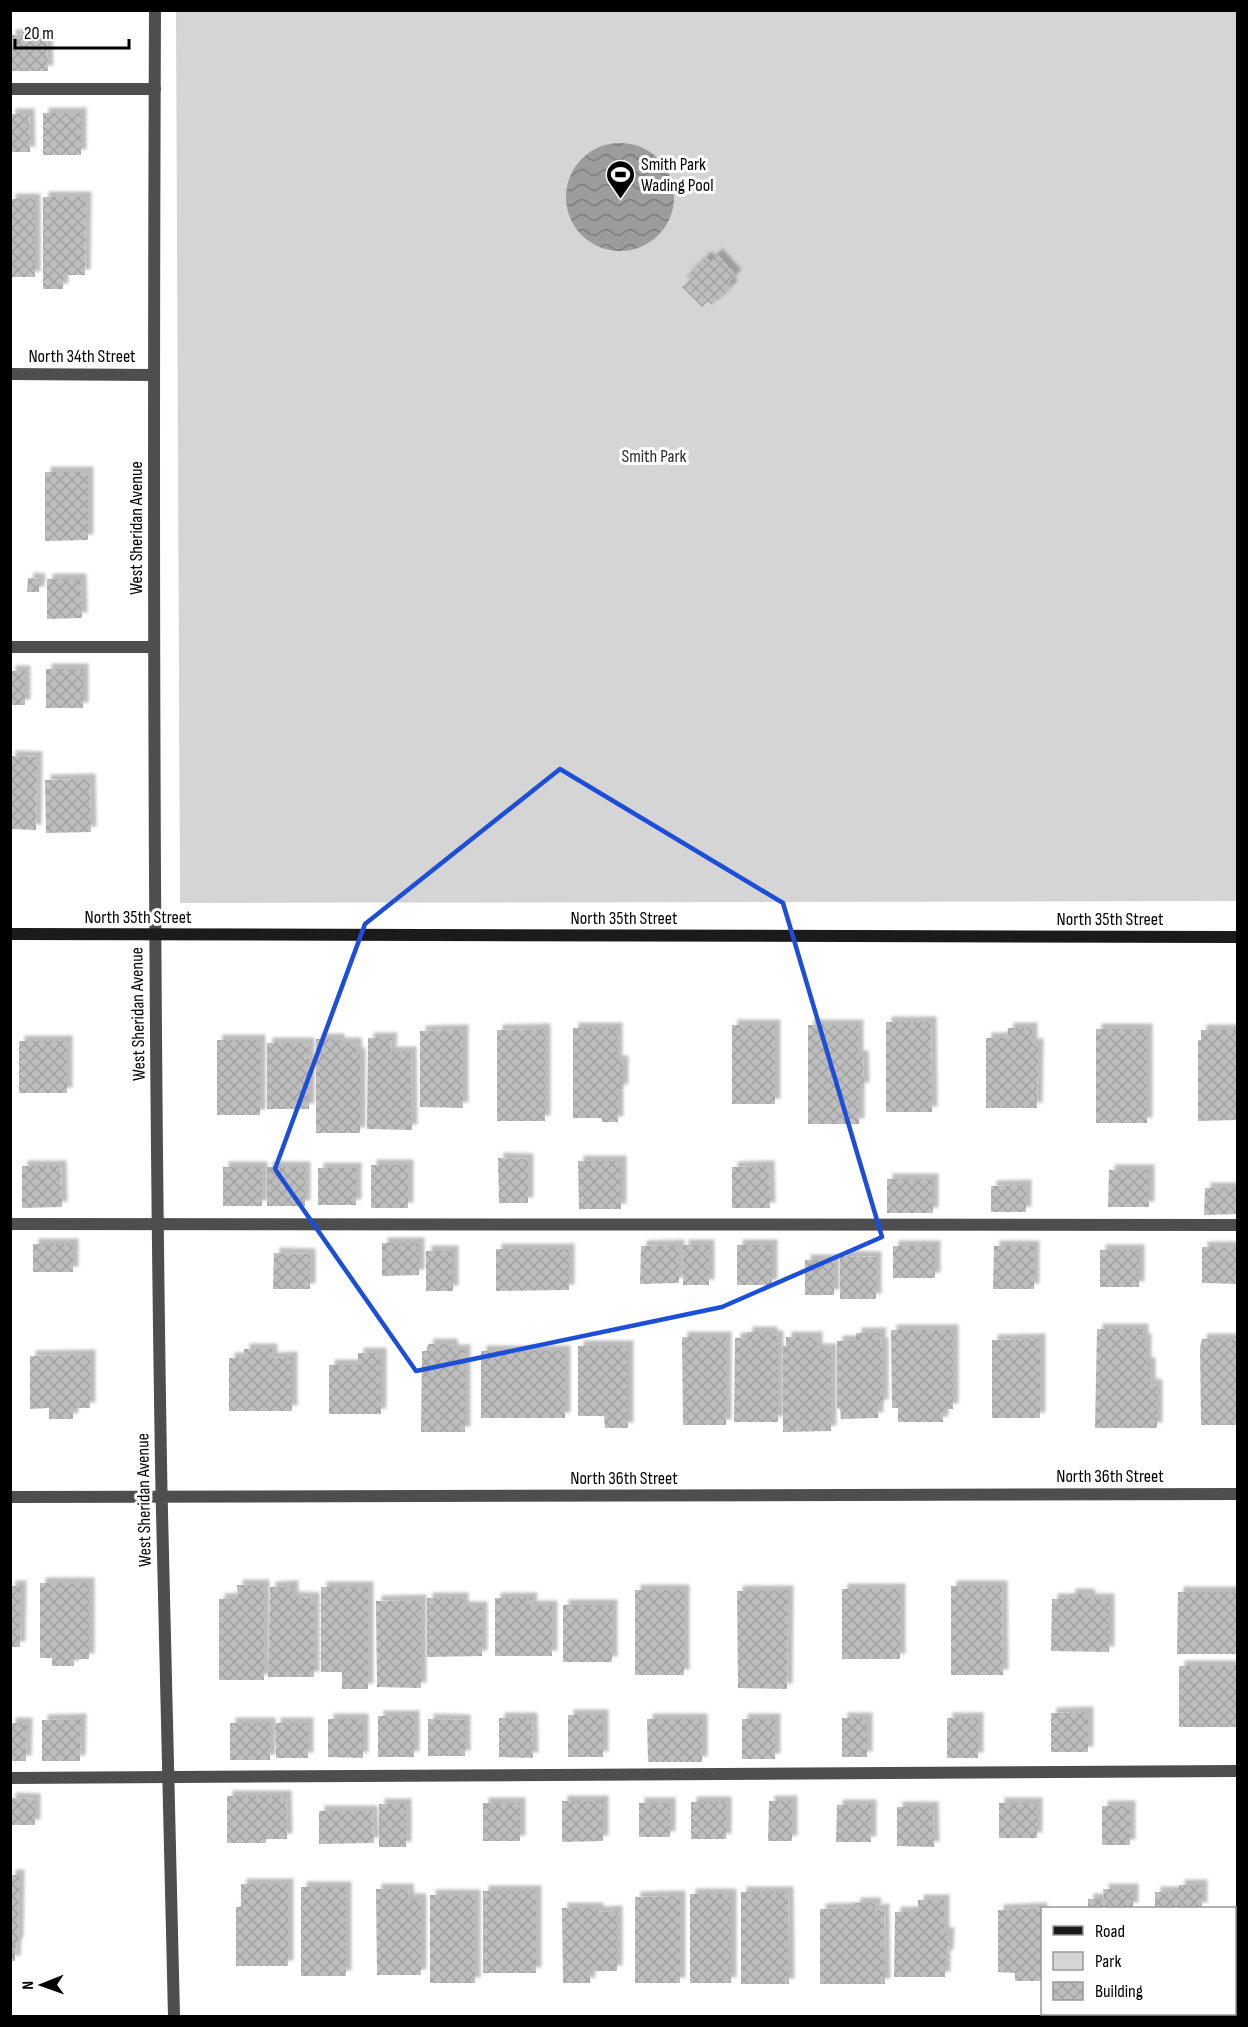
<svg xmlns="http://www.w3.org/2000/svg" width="1248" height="2027" viewBox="0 0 1248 2027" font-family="'Sofia Sans Condensed',sans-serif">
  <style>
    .park { fill: #d5d5d5 }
    .water { fill: url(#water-waves) }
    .building { fill: url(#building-cross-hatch); filter: url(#shadow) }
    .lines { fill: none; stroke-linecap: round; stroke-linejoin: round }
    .lane { stroke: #4e4e4e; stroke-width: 12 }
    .street { stroke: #4e4e4e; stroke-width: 12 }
    .secondary { stroke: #1b1b1b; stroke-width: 12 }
    .marked { fill: none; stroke: #1d4ed8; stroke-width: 4.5; stroke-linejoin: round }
    .labels { text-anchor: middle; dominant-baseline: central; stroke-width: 6; stroke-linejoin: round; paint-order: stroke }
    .poi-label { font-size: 18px; fill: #000; stroke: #fff; text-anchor: start }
    .street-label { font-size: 18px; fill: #000; stroke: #fff }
    .park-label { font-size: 18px; fill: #2c2c2c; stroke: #fff }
  </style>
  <defs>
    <pattern id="water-waves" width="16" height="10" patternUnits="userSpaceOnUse" patternTransform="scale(1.5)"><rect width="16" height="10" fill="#9c9c9c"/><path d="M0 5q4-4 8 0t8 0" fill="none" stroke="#7d7d7d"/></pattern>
    <pattern id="building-cross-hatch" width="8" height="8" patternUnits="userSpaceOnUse" patternTransform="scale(1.5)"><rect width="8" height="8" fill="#bebebe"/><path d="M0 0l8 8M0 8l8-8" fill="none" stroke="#a2a2a2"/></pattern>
    <filter id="shadow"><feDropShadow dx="5.5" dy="-5.5" stdDeviation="1.5" flood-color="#0004"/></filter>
  </defs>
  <rect width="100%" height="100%" fill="#fff"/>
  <path class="park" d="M176,11H1237V901L180,903Z"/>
  <path class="water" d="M566 197a54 54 0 1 1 108 0a54 54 0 1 1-108 0Z"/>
  <path class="building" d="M47,34L48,71H10V35Z
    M43,113H81V155H43Z
    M10,114H29L30,152H10Z
    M43,197H86L85,275H63V289H43Z
    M10,199H35V277H10Z
    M717,254L736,275L729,282L732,286L718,300L712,305L708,301L702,307L682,287L690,280L686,276L706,257L710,261Z
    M45,472H88V540L45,541Z
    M28,578L40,579L39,592H27Z
    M47,579H81L82,618L47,619Z
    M46,669H83V708H46Z
    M10,671H25V705H10Z
    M10,756L37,757L36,830L10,829Z
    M90,779L91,832L46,833L45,780Z
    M886,1022H931L932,1112H886Z
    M732,1025H775V1104H732Z
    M808,1025H858V1056H863L864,1088H859V1124H808Z
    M573,1028H617V1061H623V1089L618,1090V1122H602V1118H573Z
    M1008,1028H1032V1044H1038L1037,1108H986V1038H1007Z
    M545,1029V1121H497V1030Z
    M1096,1029H1147V1123H1096Z
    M463,1030V1108L420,1107V1031Z
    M1201,1030H1238V1120L1198,1121V1040H1201Z
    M368,1038H392L391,1052H411L412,1130L367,1129Z
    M316,1039H339V1043H356L357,1054L360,1053V1133H316Z
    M217,1040H260V1115H217Z
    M19,1041H67V1093H19Z
    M267,1043H309V1109H267Z
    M498,1158L528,1159V1203H499Z
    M578,1161H621V1209H579Z
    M371,1165H408V1208H371Z
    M22,1166H61L62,1207L22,1208Z
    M769,1166L770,1208H732V1167Z
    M223,1167H262V1206H223Z
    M267,1167H305V1206H267Z
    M318,1168H356V1205H318Z
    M1109,1170H1149V1207H1108Z
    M887,1179H933V1213H887Z
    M1026,1185V1212H991V1186Z
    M1205,1188H1238V1214L1204,1215Z
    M382,1243H419V1275L382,1276Z
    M33,1244H73V1272H33Z
    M679,1245V1283L640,1284L641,1246Z
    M683,1245H709V1285H683Z
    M737,1245H772V1285H737Z
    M893,1246H935V1278H893Z
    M994,1246H1034V1289H993Z
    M1202,1247H1238V1284L1202,1283Z
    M496,1249H569V1290L496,1291Z
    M1100,1250H1139V1287H1100Z
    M426,1251H453V1291H426Z
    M274,1253L310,1254V1289H273Z
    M840,1256L876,1257V1299H840Z
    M805,1260H834V1295H805Z
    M1097,1329H1143V1339H1146V1363H1150V1384L1157,1385V1428H1095Z
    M891,1330H953V1409H943V1422H898V1408H892Z
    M747,1332H772V1336H778V1422H734L735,1338H747Z
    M856,1333H881L880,1343H883V1405H878V1418L841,1419L840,1409L837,1408V1341H856Z
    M682,1337H726V1425H683Z
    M786,1337H817V1349H831V1431L783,1432V1346H786Z
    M1040,1339V1418H992V1340Z
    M1202,1339H1238V1425H1201L1200,1348Z
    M428,1344H452L453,1350H465V1432H421L422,1351H427Z
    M578,1346H628V1428H605L604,1416H578Z
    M244,1349H272V1358L292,1357V1411H229V1358H244Z
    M481,1351H565V1418H481Z
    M358,1353H381V1414H329V1365H358Z
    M90,1355V1408H73V1419H49V1408L30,1409V1356Z
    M40,1583H89V1659H74V1666H52V1658H40Z
    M237,1585H264V1680H219V1599L238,1598Z
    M10,1586H21L20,1647H10Z
    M293,1586V1597L314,1598V1677H268L270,1587Z
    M951,1586H1002L1003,1675H951Z
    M321,1587H368V1689H342V1672H321Z
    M842,1589H900V1659H842Z
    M635,1590H684V1675H635Z
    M737,1591H788L787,1689L738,1688Z
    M1178,1592H1238V1654H1177Z
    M1070,1594H1089L1090,1599H1109V1652L1051,1651L1052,1599H1070Z
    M427,1598H463V1607H482V1656L427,1657Z
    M495,1598H532L531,1606H552V1656H495Z
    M421,1600V1688L377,1687L376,1601Z
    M563,1605H612V1662H563Z
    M1179,1666H1238V1727H1179Z
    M1088,1712V1752H1051V1713Z
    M568,1715H603V1757H568Z
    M378,1716H414V1757H378Z
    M499,1718H532L533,1758L499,1757Z
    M842,1718H867V1757H842Z
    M947,1718H978V1758H947Z
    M81,1719L80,1761H42V1720Z
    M328,1719H363V1758L328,1757Z
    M428,1719L465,1720V1756H428Z
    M647,1719H702V1762H648Z
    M742,1719H775V1759H742Z
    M10,1723H27L26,1761H10Z
    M230,1723H270V1760H230Z
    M275,1723H308V1758H276Z
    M227,1796H286L287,1839H266V1843H227Z
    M10,1798L35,1799V1825H10Z
    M562,1801H603V1841L562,1842Z
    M769,1801H792V1841H768Z
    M691,1802H726V1839H691Z
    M483,1803H520V1841H483Z
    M639,1803H670V1837H639Z
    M999,1803H1037V1838H999Z
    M379,1804H406V1847H379Z
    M837,1805H871V1842H836Z
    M1102,1806H1130V1845H1102Z
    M897,1807H933L934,1847L897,1846Z
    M319,1811H372L374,1843L319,1844Z
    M10,1875H19L18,1942L16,1943L15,1961H10Z
    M241,1884H288V1966H236V1907H241Z
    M1179,1885H1202V1908H1155V1892H1179Z
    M301,1887H346V1976H301Z
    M376,1889H408L409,1899H421V1975H377Z
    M1103,1889H1133V1908H1088V1899H1104Z
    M483,1891H536V1973H483Z
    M741,1892H788L789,1984H741Z
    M690,1894H731V1983H690Z
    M430,1895H475V1983H430Z
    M680,1896V1983H635V1897Z
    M918,1900H944V1933H949L948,1955H945V1977H894L895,1912H918Z
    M855,1903H876L875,1910L884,1909L885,1984H820V1909L855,1908Z
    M562,1908H598V1912L617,1911V1971H590V1983H563Z
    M1042,1908V1981H1015V1973L998,1972V1910Z"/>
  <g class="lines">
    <path class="lane" d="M10,89H155
      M10,647H154
      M10,1224L1238,1225
      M10,1778L1238,1771"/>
    <path class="street" d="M155,10C153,494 153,978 161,1462C164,1647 170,1832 174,2016
      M10,374L153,375
      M10,1497L1238,1494"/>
    <path class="secondary" d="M10,934L1238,937"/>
  </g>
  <path class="marked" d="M560,769L783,903L882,1237L722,1307L416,1371L275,1169L365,924Z"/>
  <defs>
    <symbol id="stadium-pin" viewBox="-11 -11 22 30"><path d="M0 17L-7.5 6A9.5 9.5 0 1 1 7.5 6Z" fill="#000" stroke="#fff"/><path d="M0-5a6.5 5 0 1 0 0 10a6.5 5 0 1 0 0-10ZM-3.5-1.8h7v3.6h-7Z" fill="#fff"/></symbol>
  </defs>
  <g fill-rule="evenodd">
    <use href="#stadium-pin" x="604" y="158" width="33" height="45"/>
  </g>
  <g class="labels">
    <g class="poi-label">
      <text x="641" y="164">Smith Park<tspan x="641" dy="21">Wading Pool</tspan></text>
    </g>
    <g class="street-label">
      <text x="82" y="356">North 34th Street</text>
      <text transform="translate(136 528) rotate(-90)">West Sheridan Avenue</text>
      <text x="138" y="917">North 35th Street</text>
      <text x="624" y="918">North 35th Street</text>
      <text x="1110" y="919">North 35th Street</text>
      <text transform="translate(138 1014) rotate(-91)">West Sheridan Avenue</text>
      <text x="1110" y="1476">North 36th Street</text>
      <text x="624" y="1478">North 36th Street</text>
      <text transform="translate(144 1500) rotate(-91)">West Sheridan Avenue</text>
    </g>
    <g class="park-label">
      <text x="654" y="456">Smith Park</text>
    </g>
  </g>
  <rect width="1248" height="2027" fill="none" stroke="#000000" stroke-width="24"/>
  <rect x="1041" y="1907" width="195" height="108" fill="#ffffff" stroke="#999999" stroke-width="1.5"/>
  <rect x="1053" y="1926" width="30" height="9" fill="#1b1b1b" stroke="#999999" stroke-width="1.5"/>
  <text x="1095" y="1937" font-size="18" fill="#000000">Road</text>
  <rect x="1053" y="1952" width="30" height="18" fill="#d5d5d5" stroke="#999999" stroke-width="1.5"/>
  <text x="1095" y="1967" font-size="18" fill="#000000">Park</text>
  <rect x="1053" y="1982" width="30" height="18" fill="url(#building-cross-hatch)" stroke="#999999" stroke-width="1.5"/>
  <text x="1095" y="1997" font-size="18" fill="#000000">Building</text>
  <g transform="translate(42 1985) rotate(269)" stroke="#ffffff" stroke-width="4.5" paint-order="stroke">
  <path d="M0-4.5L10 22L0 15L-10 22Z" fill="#000000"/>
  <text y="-9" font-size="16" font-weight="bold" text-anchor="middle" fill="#000000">N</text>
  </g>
  <path d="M15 39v9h114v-9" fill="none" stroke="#000000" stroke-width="3"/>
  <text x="24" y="39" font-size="18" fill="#000000" stroke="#ffffff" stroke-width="4.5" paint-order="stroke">20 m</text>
</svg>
